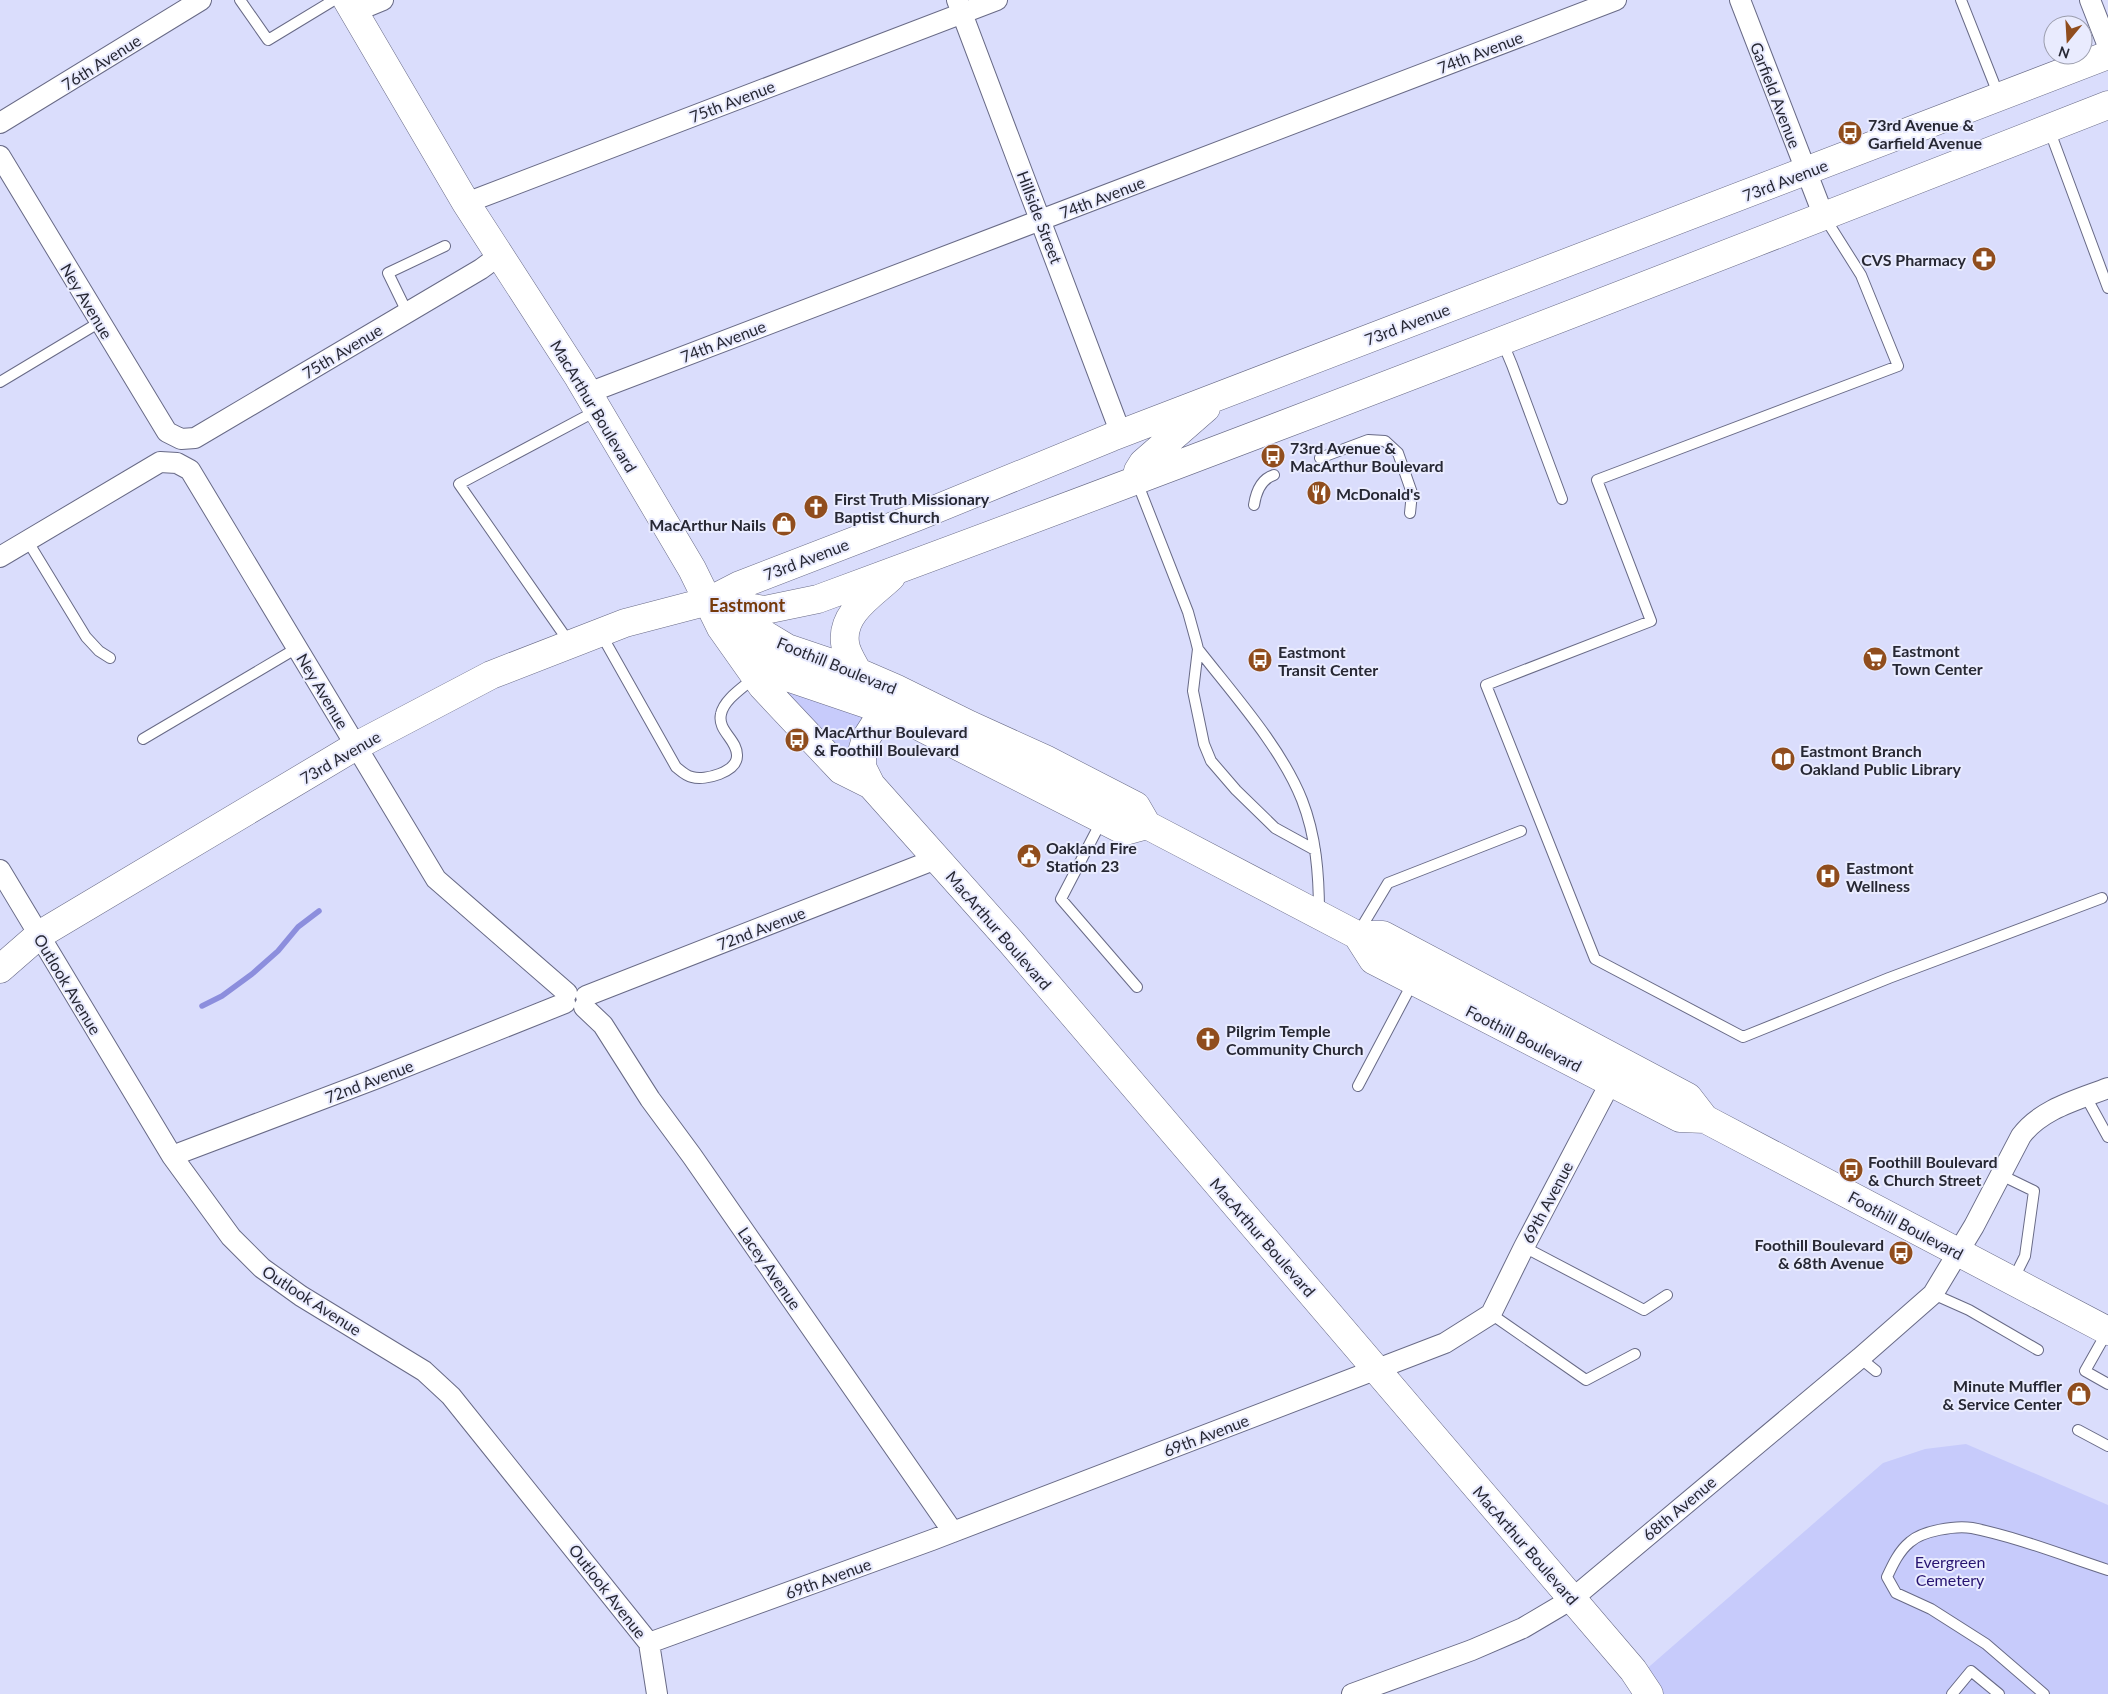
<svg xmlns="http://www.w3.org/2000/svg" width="2108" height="1694" viewBox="0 0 2108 1694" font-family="Lato,sans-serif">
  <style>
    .green { fill: #c7cbfb }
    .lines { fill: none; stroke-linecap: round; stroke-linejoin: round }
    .stream { stroke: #8c8edd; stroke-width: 5.5 }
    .lane-casing { stroke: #686a86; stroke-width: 12 }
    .street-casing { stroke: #686a86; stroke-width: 22 }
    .secondary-casing { stroke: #686a86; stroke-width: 29 }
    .lane { stroke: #fff; stroke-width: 10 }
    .street { stroke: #fff; stroke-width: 20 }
    .secondary { stroke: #fff; stroke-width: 28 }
    .labels { text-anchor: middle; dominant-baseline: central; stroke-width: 4; stroke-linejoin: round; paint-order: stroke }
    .street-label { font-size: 16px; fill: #272834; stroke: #e9ebfe }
    .poi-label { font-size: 16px; font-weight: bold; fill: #272834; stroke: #e9ebfe; text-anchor: start }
    .park-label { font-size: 16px; fill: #271471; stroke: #e9ebfe }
    .neighbourhood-label { font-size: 18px; font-weight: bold; fill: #763a0b; stroke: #e9ebfe }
  </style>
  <rect width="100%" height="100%" fill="#daddfc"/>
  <path class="green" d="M781,688L866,716C850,731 849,740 847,761Z
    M1966,1444L2108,1505V1694H1658L1643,1672L1883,1463L1925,1449Z"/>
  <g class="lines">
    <path class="stream" d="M202,1006L222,996L252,974L278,951L298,927L319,911"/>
    <defs>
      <path id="lane" d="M240,0L268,40L334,0
        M1961,0L1999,96
        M2049,129L2108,288
        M1825,218L1861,275L1898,366L1597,480L1651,621L1486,685L1595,959L1743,1037L1889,978L2102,898
        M407,312L388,273L445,246
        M1502,341L1512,365L1562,499
        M0,382L100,322
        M1320,458L1368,440L1385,441L1398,453L1412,493L1410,513
        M1137,482L1188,612L1196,641L1198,649L1193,691L1204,744L1211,761L1236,790L1275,828L1315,850
        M1254,505C1256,492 1261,479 1274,475
        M27,540L86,637L99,651L110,658
        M601,634L676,767C681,771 686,776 692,777C705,781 737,772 737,756C738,740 717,731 721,714C724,699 744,687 755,677
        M569,642L459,484L596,411
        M1198,649C1233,694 1281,747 1302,800C1316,836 1319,874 1319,913
        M143,739L297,648
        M1102,820L1061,899L1137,987
        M1358,933L1388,883L1521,831
        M1358,1086L1413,982
        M2086,1097L2108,1137
        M2001,1175L2034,1191L2025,1256L2013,1280
        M1524,1247L1644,1310L1667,1295
        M1933,1294L1969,1310L2038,1350
        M1491,1314L1586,1380L1635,1354
        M2107,1332L2085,1371L2108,1384
        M1860,1358L1876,1371
        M2078,1430L2108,1446
        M1952,1694L1971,1671L1999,1694
        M2044,1694L1986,1644L1931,1609L1896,1593L1887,1577C1893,1564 1899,1551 1910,1542C1922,1531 1956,1525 1972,1528C2017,1537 2065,1556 2108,1570"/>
      <path id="street" d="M957,0L1121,434
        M1740,0L1824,217
        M2090,0L2108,46
        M354,12L383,0
        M0,123L201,0
        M0,156L167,432L181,439L195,438L481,269L500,255
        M466,203L997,0
        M588,393L1616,0
        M0,557L160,462L177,463L190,470L436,879L567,993
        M0,870L172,1156L231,1237L262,1268L301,1296L424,1371L451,1396L649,1643L657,1694
        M586,996L936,859
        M584,1007L603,1025L650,1099L692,1156L953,1532
        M172,1156L375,1079L565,1003
        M649,1643L932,1540L1445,1343L1491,1314L1524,1247L1616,1072
        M1352,1694L1472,1650L1523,1628L1572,1599L1860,1358L1933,1294L1974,1226L2021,1136C2041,1109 2077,1100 2108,1088"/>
      <path id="secondary" d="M347,0L466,203L579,378L692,569L721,628L762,686L841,770L871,785
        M1136,481L1138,471L1143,463L1206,408
        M709,601L787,648L858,672L895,688L970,725L1045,759L1136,806L1147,825L1357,935H1383L1688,1097L1705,1119L2108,1331
        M723,603L765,610L818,599C1250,440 1679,273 2108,105
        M742,653L784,676L893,713L1125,831L1147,825
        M858,672C853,663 846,653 845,643C841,613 872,595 891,577
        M893,713L877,721L866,738L862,752V767L871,785L1011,942L1633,1670L1649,1694
        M1357,935L1373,960L1680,1118L1705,1119
        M0,969L39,935L356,746L491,675L625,623L709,601L740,585L919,516L1112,437L2108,55"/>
    </defs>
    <use href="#lane" class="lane-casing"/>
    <use href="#street" class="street-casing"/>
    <use href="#secondary" class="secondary-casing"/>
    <use href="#lane" class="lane"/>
    <use href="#street" class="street"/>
    <use href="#secondary" class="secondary"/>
  </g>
  <defs>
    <symbol id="bus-disc" viewBox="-11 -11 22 22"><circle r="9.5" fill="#904d1d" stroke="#e9ebfe"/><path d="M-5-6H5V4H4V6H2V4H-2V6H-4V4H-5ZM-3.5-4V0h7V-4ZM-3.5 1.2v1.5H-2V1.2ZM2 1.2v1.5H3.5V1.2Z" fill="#fff"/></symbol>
    <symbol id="pharmacy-disc" viewBox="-11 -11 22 22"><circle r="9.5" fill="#904d1d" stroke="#e9ebfe"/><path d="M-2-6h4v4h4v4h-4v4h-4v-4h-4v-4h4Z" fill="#fff"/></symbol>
    <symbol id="restaurant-disc" viewBox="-11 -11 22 22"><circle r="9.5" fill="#904d1d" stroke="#e9ebfe"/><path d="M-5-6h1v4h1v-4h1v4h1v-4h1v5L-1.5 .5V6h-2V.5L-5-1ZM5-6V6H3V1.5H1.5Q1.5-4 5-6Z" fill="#fff"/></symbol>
    <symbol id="church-disc" viewBox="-11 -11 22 22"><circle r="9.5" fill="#904d1d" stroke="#e9ebfe"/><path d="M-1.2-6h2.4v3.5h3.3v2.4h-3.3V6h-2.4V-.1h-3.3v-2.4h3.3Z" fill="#fff"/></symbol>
    <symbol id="shop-disc" viewBox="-11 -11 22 22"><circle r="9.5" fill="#904d1d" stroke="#e9ebfe"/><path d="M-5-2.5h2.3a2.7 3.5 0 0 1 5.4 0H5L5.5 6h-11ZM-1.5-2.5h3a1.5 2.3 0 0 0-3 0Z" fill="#fff"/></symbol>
    <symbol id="supermarket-disc" viewBox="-11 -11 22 22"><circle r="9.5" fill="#904d1d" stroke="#e9ebfe"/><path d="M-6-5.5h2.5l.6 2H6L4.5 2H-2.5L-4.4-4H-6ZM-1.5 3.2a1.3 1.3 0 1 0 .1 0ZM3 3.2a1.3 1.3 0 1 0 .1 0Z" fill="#fff"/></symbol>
    <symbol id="library-disc" viewBox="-11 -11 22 22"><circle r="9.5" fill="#904d1d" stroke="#e9ebfe"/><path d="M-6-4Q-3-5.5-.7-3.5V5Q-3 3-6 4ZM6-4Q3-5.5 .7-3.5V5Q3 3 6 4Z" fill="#fff"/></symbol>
    <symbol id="civic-disc" viewBox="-11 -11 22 22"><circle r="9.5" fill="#904d1d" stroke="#e9ebfe"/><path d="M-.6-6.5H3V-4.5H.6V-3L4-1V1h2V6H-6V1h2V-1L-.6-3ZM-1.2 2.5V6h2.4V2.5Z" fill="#fff"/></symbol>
    <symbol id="hospital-disc" viewBox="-11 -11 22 22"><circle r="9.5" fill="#904d1d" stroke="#e9ebfe"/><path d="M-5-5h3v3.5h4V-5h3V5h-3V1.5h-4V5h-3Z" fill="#fff"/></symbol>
  </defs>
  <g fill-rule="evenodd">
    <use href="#bus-disc" x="1836" y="119" width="28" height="28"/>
    <use href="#pharmacy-disc" x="1970" y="245" width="28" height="28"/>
    <use href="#bus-disc" x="1259" y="442" width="28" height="28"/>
    <use href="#restaurant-disc" x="1305" y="479" width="28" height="28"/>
    <use href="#church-disc" x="802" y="493" width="28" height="28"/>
    <use href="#shop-disc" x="770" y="510" width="28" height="28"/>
    <use href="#supermarket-disc" x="1861" y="645" width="28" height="28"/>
    <use href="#bus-disc" x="1246" y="646" width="28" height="28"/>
    <use href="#bus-disc" x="783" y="726" width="28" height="28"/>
    <use href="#library-disc" x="1769" y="745" width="28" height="28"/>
    <use href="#civic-disc" x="1015" y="842" width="28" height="28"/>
    <use href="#hospital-disc" x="1814" y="862" width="28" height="28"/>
    <use href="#church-disc" x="1194" y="1025" width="28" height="28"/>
    <use href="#bus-disc" x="1837" y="1156" width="28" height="28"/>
    <use href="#bus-disc" x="1887" y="1239" width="28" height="28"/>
    <use href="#shop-disc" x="2065" y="1380" width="28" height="28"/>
  </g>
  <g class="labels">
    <g class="street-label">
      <text transform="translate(1480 52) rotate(-21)">74th Avenue</text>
      <text transform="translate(101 62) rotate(-32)">76th Avenue</text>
      <text transform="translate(1776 95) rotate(69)">Garfield Avenue</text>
      <text transform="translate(732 101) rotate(-21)">75th Avenue</text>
      <text transform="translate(1785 180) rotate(-21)">73rd Avenue</text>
      <text transform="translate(1102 197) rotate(-21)">74th Avenue</text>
      <text transform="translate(1040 217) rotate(69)">Hillside Street</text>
      <text transform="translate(87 301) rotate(59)">Ney Avenue</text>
      <text transform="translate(1407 324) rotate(-21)">73rd Avenue</text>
      <text transform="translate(723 341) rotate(-21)">74th Avenue</text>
      <text transform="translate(342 351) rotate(-31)">75th Avenue</text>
      <text transform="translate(594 406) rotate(59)">MacArthur Boulevard</text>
      <text transform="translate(806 559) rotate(-21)">73rd Avenue</text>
      <text transform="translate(837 665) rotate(22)">Foothill Boulevard</text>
      <text transform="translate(323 691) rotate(59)">Ney Avenue</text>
      <text transform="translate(340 757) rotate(-30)">73rd Avenue</text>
      <text transform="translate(761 928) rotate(-21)">72nd Avenue</text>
      <text transform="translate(999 930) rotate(49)">MacArthur Boulevard</text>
      <text transform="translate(68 984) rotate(59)">Outlook Avenue</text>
      <text transform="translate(1524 1038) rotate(27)">Foothill Boulevard</text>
      <text transform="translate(369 1081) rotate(-21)">72nd Avenue</text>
      <text transform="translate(1547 1202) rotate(-62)">69th Avenue</text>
      <text transform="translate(1906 1225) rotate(28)">Foothill Boulevard</text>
      <text transform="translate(1263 1237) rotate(49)">MacArthur Boulevard</text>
      <text transform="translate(770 1268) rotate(55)">Lacey Avenue</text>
      <text transform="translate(312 1300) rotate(33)">Outlook Avenue</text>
      <text transform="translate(1206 1435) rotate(-21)">69th Avenue</text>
      <text transform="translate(1679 1508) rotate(-40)">68th Avenue</text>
      <text transform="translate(1526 1545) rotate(49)">MacArthur Boulevard</text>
      <text transform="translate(828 1578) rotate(-20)">69th Avenue</text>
      <text transform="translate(608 1591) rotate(52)">Outlook Avenue</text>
    </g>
    <g class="poi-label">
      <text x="1868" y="124">73rd Avenue &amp;<tspan x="1868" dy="18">Garfield Avenue</tspan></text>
      <text x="1966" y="259" text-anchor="end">CVS Pharmacy</text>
      <text x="1290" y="447">73rd Avenue &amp;<tspan x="1290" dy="18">MacArthur Boulevard</tspan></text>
      <text x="1336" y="493">McDonald's</text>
      <text x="834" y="498">First Truth Missionary<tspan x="834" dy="18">Baptist Church</tspan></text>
      <text x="766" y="524" text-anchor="end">MacArthur Nails</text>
      <text x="1892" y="650">Eastmont<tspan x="1892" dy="18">Town Center</tspan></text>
      <text x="1278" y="651">Eastmont<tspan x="1278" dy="18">Transit Center</tspan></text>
      <text x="814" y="731">MacArthur Boulevard<tspan x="814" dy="18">&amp; Foothill Boulevard</tspan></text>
      <text x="1800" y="750">Eastmont Branch<tspan x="1800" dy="18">Oakland Public Library</tspan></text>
      <text x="1046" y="847">Oakland Fire<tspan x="1046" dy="18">Station 23</tspan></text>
      <text x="1846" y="867">Eastmont<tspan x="1846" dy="18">Wellness</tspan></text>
      <text x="1226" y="1030">Pilgrim Temple<tspan x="1226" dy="18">Community Church</tspan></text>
      <text x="1868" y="1161">Foothill Boulevard<tspan x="1868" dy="18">&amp; Church Street</tspan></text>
      <text x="1884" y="1244" text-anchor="end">Foothill Boulevard<tspan x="1884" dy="18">&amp; 68th Avenue</tspan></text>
      <text x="2062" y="1385" text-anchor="end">Minute Muffler<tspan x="2062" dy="18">&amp; Service Center</tspan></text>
    </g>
    <g class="park-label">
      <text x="1950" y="1561">Evergreen<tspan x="1950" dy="18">Cemetery</tspan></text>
    </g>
    <g class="neighbourhood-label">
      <text x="747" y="605">Eastmont</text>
    </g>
  </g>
  <g transform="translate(2068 40) rotate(198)"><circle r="24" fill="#e9ebfe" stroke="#9b9dad"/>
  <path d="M0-4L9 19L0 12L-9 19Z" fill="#904d1d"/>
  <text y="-8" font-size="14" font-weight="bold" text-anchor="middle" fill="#272834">N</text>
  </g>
</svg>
